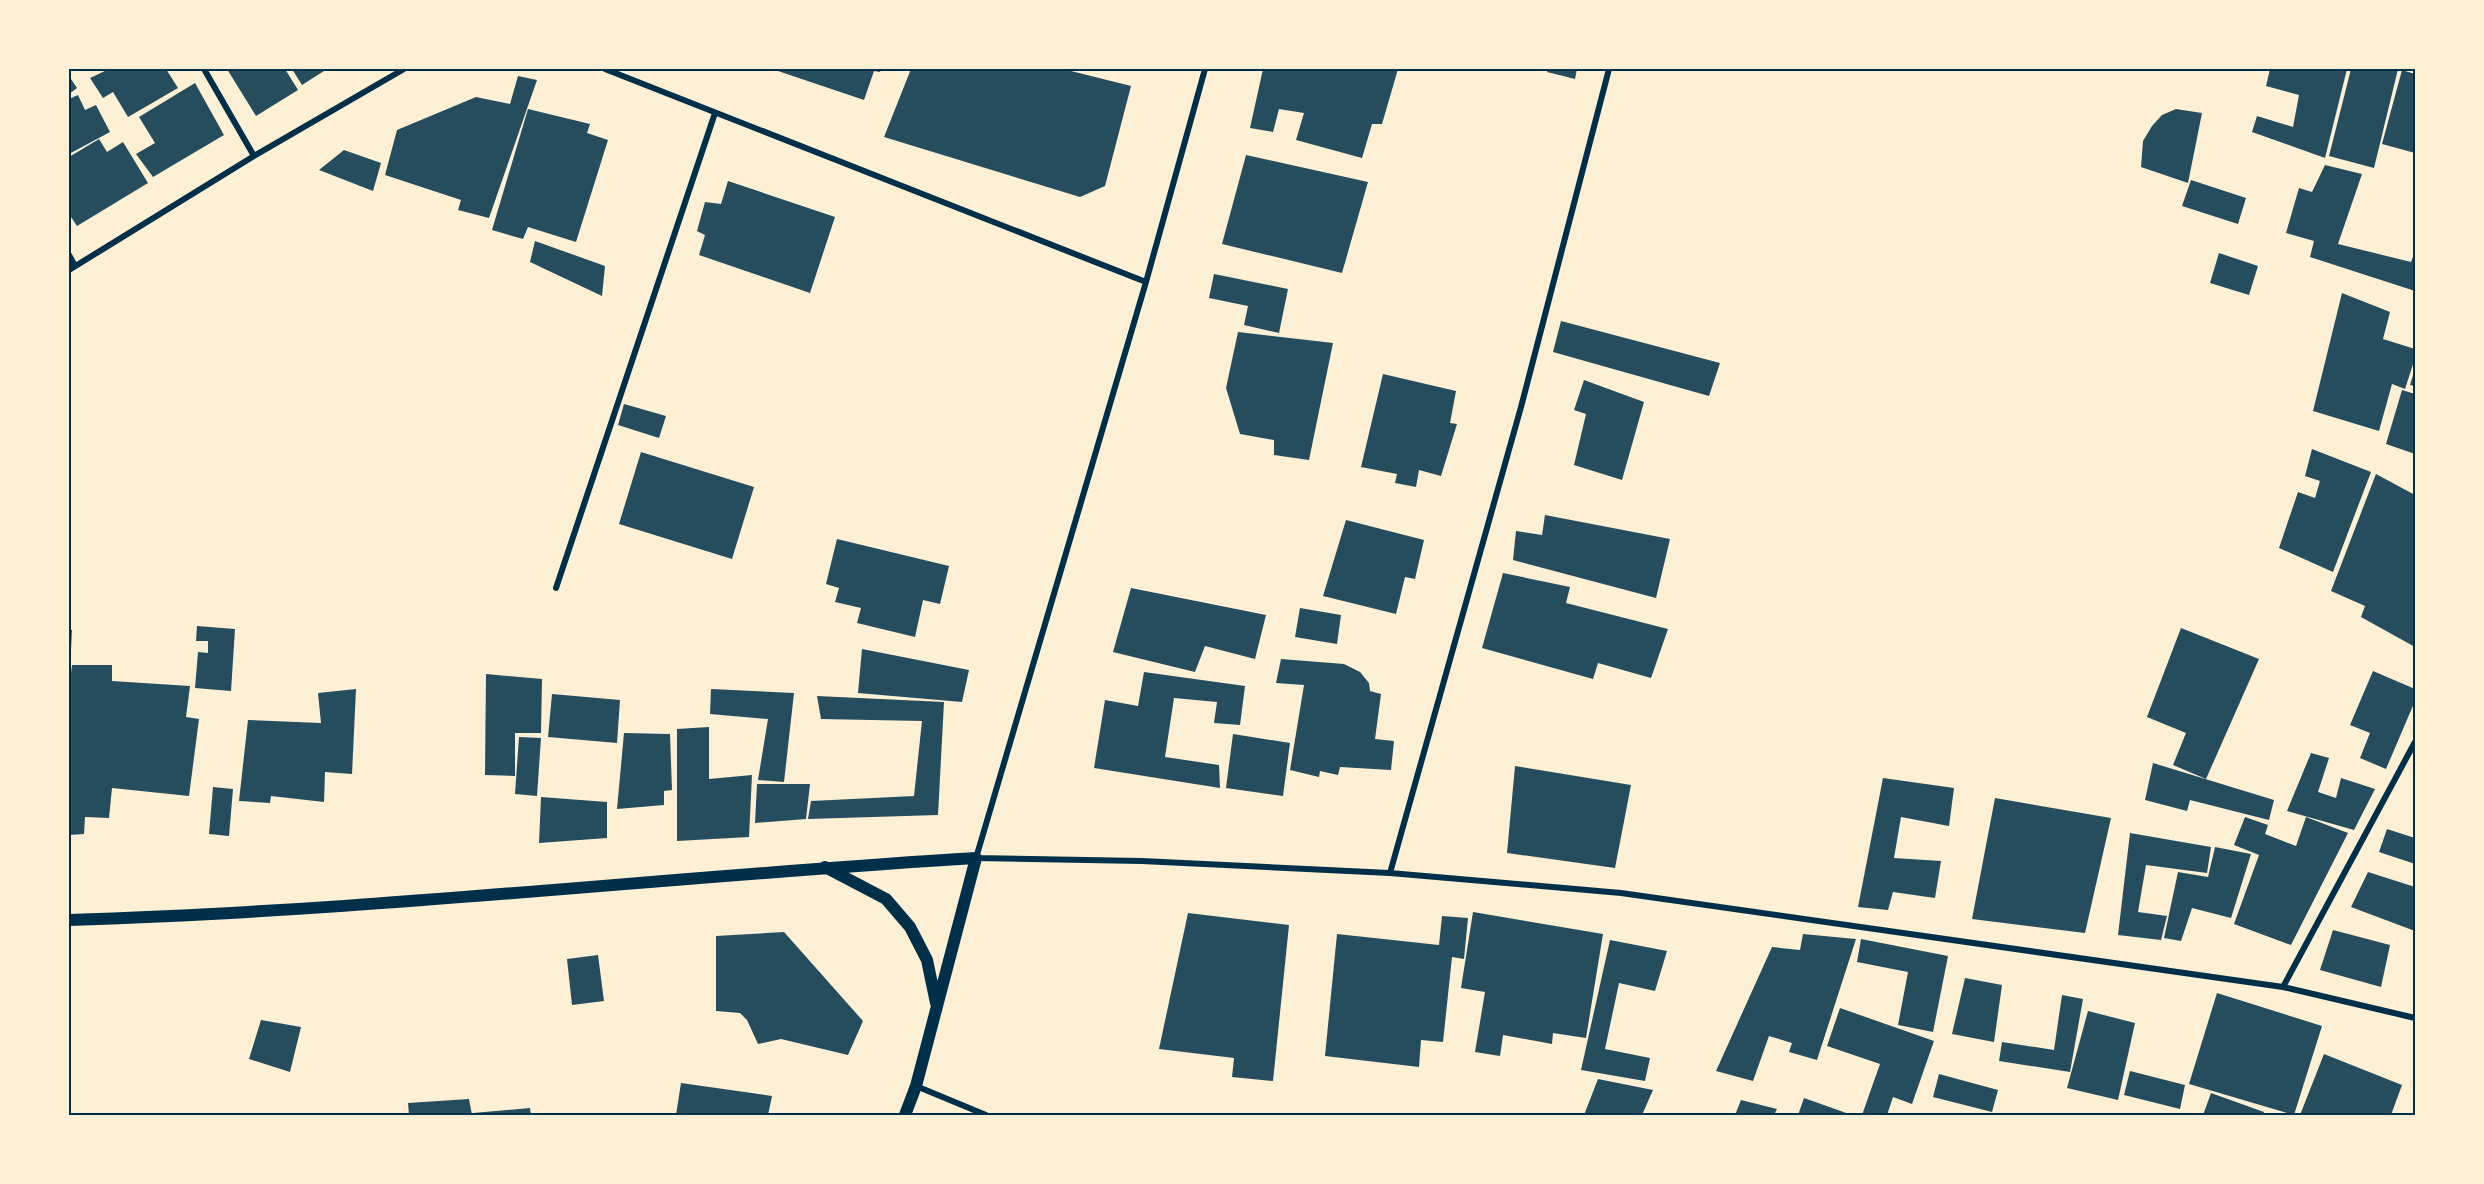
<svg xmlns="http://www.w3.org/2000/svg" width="2484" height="1184" viewBox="0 0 2484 1184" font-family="'IBM Plex Sans',sans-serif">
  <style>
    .building { fill: #264d5e }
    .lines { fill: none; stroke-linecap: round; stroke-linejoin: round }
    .minor { stroke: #003049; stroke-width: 6 }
    .secondary { stroke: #003049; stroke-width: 12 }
    .neatline { fill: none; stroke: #003049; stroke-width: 2 }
  </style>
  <rect width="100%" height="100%" fill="#fdf0d5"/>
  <path class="building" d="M109,69H166L178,88L128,117L113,92L103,98L90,78Z
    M227,69H285L298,90L256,116Z
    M292,69H323L324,71L302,85Z
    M772,69H881L880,72L874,71L864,100Z
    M911,69L948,71L949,69H1063L1131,86L1105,186L1080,197L884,137Z
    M1263,69H1398L1382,124H1372L1362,158L1296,140L1304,113L1279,109L1273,132L1250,128Z
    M1548,69H1577L1575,79L1547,72Z
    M2270,69H2347L2325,158L2252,132L2257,116L2293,127L2299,95L2266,86Z
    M2351,69H2398L2374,168L2329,156Z
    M2402,70L2415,74V153L2382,144Z
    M69,76L77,88L69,94Z
    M518,76L537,80L489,218L458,210L461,200L385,175L397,130L476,97L510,104Z
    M195,83L224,135L153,177L136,154L155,143L139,117Z
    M78,95L85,110L96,105L110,132L69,154V99Z
    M528,109L590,124L587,133L608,140L576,242L528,227L523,239L492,230Z
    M2176,109L2202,113L2188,183L2141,167L2143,141L2152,126L2162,115Z
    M99,139L107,152L123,142L148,183L77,226L69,214V157Z
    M344,150L381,163L373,191L319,170Z
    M1246,155L1368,182L1342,273L1222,244Z
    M2325,165L2362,174L2338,244L2411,262L2415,251V291L2310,257L2314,241L2286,233L2299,188L2312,192Z
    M2191,180L2246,198L2238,224L2182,206Z
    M728,181L835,217L810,293L699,255L705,235L697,231L705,202L721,204Z
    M535,241L605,266L602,296L530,262Z
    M2219,253L2258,266L2249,295L2210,283Z
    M1214,274L1288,289L1279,333L1244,325L1248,306L1209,298Z
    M2342,293L2390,312L2383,339L2415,349V358L2405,389L2392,384L2379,431L2313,411Z
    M1561,321L1720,363L1709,396L1553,352Z
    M1238,332L1333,343L1309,460L1274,455V440L1240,434L1226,388Z
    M2415,369V386L2410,385Z
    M1383,374L1456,391L1450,423L1457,424L1441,476L1419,470L1416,487L1395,483L1397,474L1361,467Z
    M1584,380L1644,402L1622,480L1574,465L1586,414L1574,410Z
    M2402,390L2415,394V454L2386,444Z
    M624,404L666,416L659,438L618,425Z
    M2312,449L2371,472L2333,572L2279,548L2298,492L2315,498L2320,481L2305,476Z
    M641,452L754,487L732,559L619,524Z
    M2376,474L2415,495V647L2361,617L2365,606L2331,591Z
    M1545,515L1670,539L1656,598L1513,560L1516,531L1542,535Z
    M1346,520L1424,540L1415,579L1405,577L1396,614L1323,596Z
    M837,539L949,566L940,604L923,600L915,637L857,623L861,608L835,602L839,588L826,584Z
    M1503,573L1570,587L1566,603L1668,629L1651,678L1598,663L1593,679L1482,648Z
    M1131,588L1266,615L1255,659L1205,646L1195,672L1113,652Z
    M1300,608L1341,615L1337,644L1295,637Z
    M197,626L235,629L231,691L195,688L198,652L208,653V641H196Z
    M2181,628L2259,659L2206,779L2173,765L2186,733L2147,717Z
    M69,630H72L71,650H69Z
    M862,649L969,670L962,702L858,693Z
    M1281,659L1344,664L1360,672L1369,683L1370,691L1381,694L1375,739L1394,741L1391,770L1340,767L1338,775L1320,771L1319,777L1290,770L1304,685L1276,683Z
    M72,665H112V681L190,686L186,717L199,719L189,796L112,788L109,818L85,817L84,834L69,835V689Z
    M2373,671L2415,689V701L2386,769L2360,758L2370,733L2350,725Z
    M1144,672L1245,686L1240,725L1214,723L1217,702L1174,698L1165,757L1219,765L1220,788L1094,768L1105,700L1138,706Z
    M486,674L542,679L541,733H515V776L485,775Z
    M356,689L352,774L325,772L324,802L271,796L270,803L239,801L248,720L321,723L318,693Z
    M711,689L794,693L784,782L758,780L768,719L710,714Z
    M552,694L620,700L617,743L548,737Z
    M817,696L944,702L938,815L808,819L811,801L914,796L922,721L821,719Z
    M709,727V779L752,775L749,837L677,841V729Z
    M624,733L670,734L672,790L664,791V805L617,809Z
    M1233,734L1290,743L1283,796L1226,788Z
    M519,737L541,738L537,796L515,794Z
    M2311,753L2329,758L2318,792L2336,798L2341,778L2375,789L2354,830L2287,811Z
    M2153,763L2274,800L2269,820L2190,800L2187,811L2145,800Z
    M1515,766L1631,785L1615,868L1507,853Z
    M1883,778L1954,788L1949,826L1901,817L1894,858L1941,861L1935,898L1893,892L1888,910L1858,907Z
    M757,784H810L806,819L755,823Z
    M213,787L233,789L229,836L209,834Z
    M541,797L607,802V838L539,843Z
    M1995,798L2111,818L2085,933L1972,919Z
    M2245,817L2268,825L2265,834L2296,846L2306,817L2348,833L2291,945L2234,924L2259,855L2234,845Z
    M2387,829L2415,838V864L2379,852Z
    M2130,833L2211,847L2207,873L2146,865L2138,912L2167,916L2161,940L2118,935Z
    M2215,847L2251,854L2231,918L2192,908L2181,941L2164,938L2178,872L2208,877Z
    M2368,872L2415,887V931L2351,907Z
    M1473,912L1603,934L1586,1038L1553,1033L1552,1044L1503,1035L1500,1056L1475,1052L1485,992L1461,988Z
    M1188,913L1289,925L1273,1081L1232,1077L1234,1058L1159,1049Z
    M1442,916L1468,918L1464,959L1452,957L1443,1042L1421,1040L1419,1067L1325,1056L1337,934L1439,945Z
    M2333,930L2390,945L2381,987L2320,970Z
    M784,932L863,1021L848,1055L781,1039L758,1044L747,1020L740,1013L716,1011V936Z
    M1803,934L1856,939L1817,1060L1789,1052L1792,1043L1769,1036L1753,1081L1716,1071L1772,947L1800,950Z
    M1861,939L1948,956L1933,1032L1898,1025L1908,972L1857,962Z
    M1610,940L1667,951L1655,991L1619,983L1605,1049L1650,1058L1645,1081L1581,1070Z
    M598,955L604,1001L572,1005L567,959Z
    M1965,978L2002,985L1994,1042L1952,1034Z
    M2217,993L2322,1026L2294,1115L2189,1084Z
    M2062,995L2083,999L2070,1072L1999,1061L2002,1042L2054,1050Z
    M1840,1008L1934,1041L1912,1104L1893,1097L1887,1115H1862L1880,1064L1827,1046Z
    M2088,1011L2135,1023L2118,1100L2067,1088Z
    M261,1020L301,1027L290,1072L249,1059Z
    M2324,1054L2402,1085L2391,1115H2300Z
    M2130,1071L2185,1085L2180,1109L2124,1095Z
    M1939,1074L1998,1090L1992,1112L1933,1097Z
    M1598,1079L1653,1090L1642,1115H1584Z
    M681,1083L772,1096L768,1115H676Z
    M2211,1093L2264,1112L2263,1115H2203Z
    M1804,1098L1852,1115H1798Z
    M469,1099L472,1115H409L408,1103Z
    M1741,1100L1777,1109L1774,1115H1735Z
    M530,1108L531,1115H473V1113Z"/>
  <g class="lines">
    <path class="minor" d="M204,69L254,156
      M605,69L1146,282
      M1205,69L1146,282L976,858L1142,861L1390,873L1621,893L2283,987L2415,1018
      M69,255L75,266
      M69,270L254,156L404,69
      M556,588L715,113
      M1390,873L1521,407L1609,69
      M2283,987L2415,742
      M916,1086L986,1115"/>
    <path class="secondary" d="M825,867L886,899L910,927L927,960L936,1003
      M69,920C372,911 674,876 976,858L916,1086L905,1115"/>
  </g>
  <rect width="2484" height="1184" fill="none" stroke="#fdf0d5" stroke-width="141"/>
  <rect x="70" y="70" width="2344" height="1044" class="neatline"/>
</svg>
